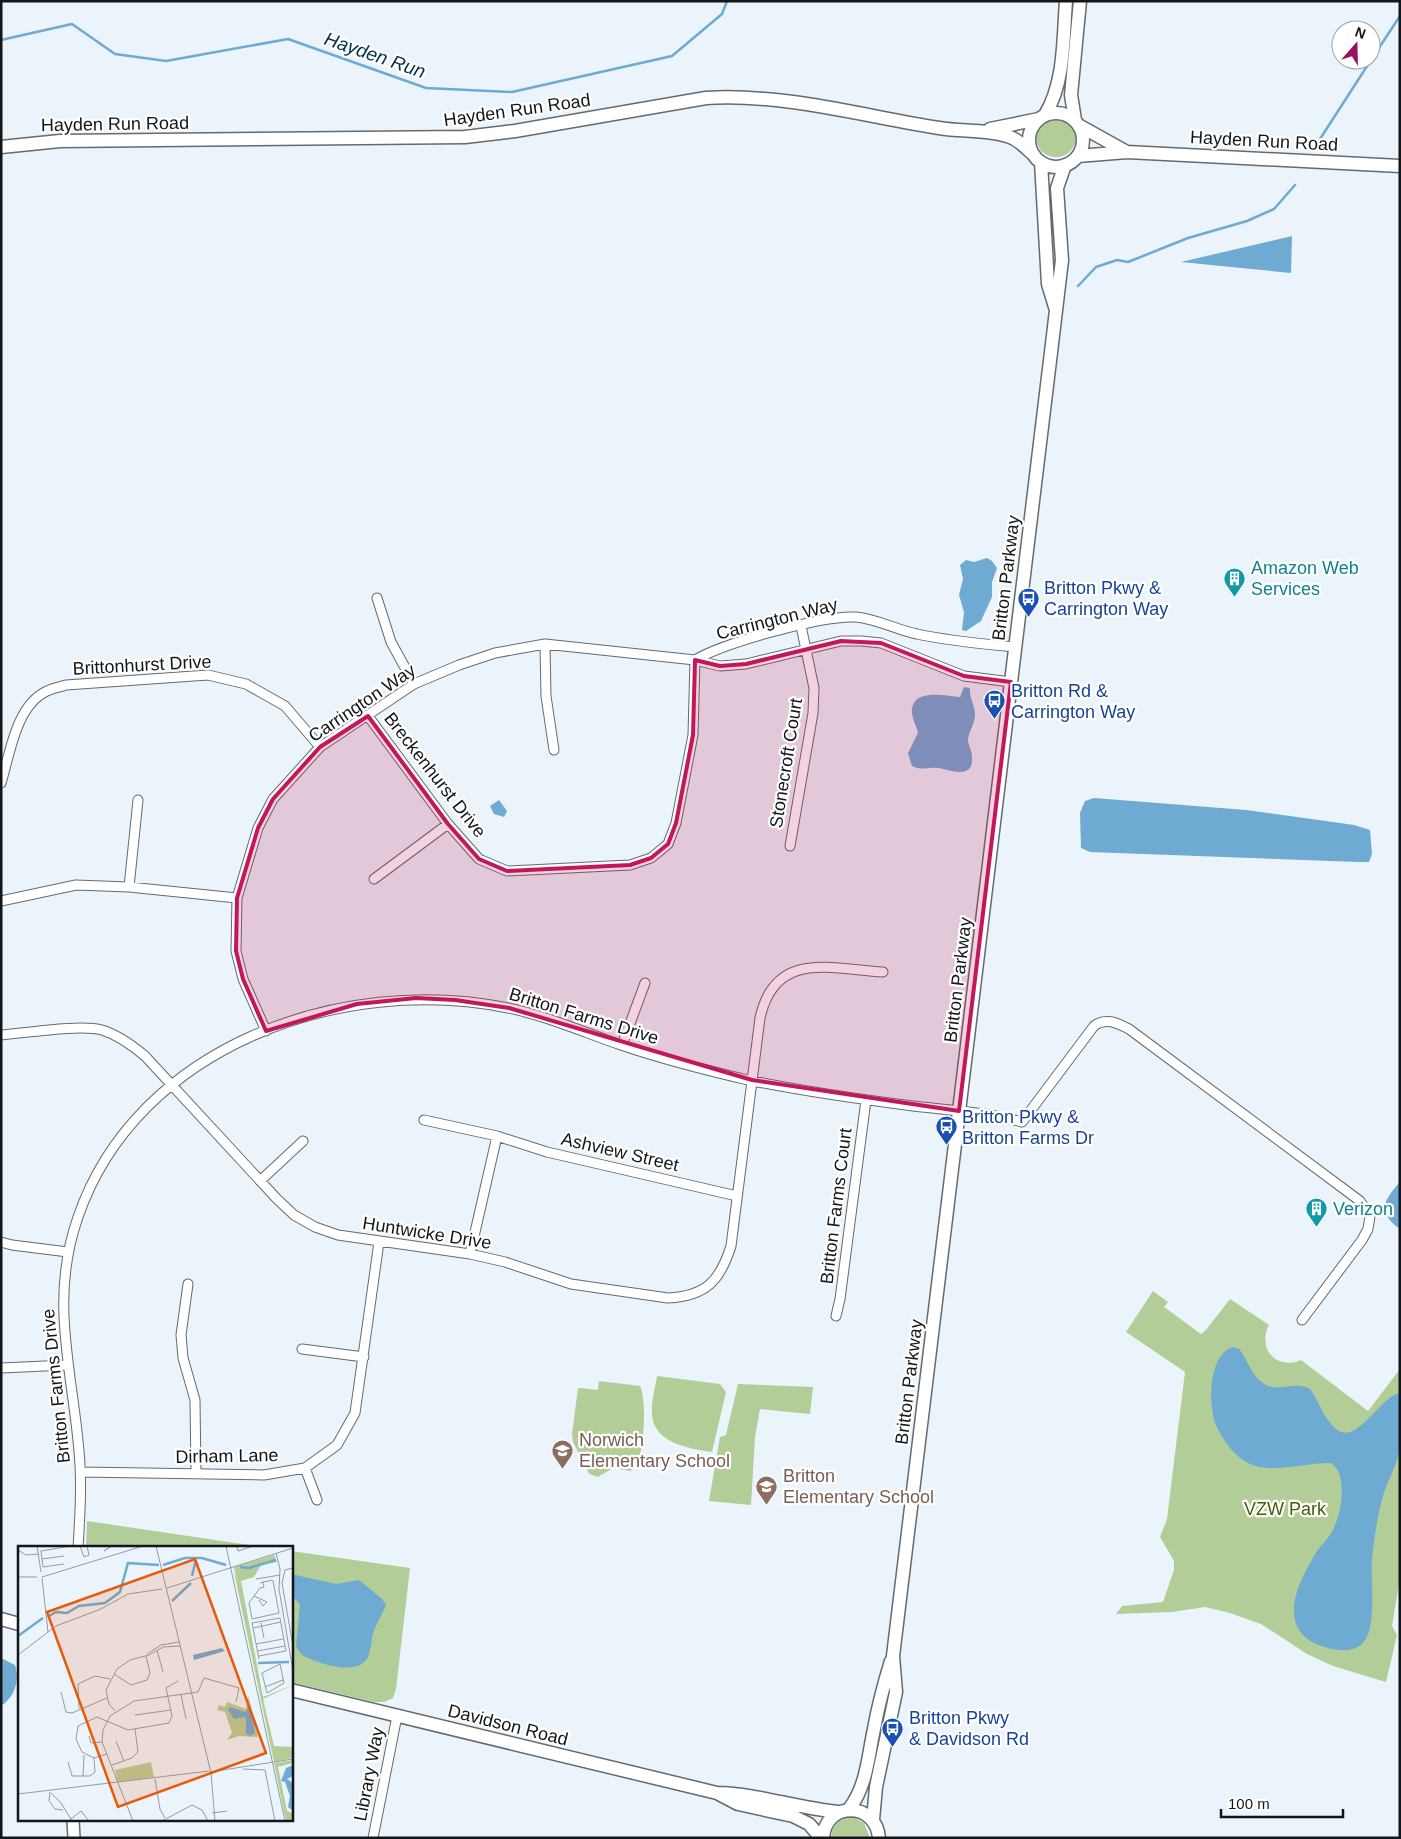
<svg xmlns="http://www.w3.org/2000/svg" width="1401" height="1839" viewBox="0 0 1401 1839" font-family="Arial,sans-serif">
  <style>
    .green { fill: #b3cd98 }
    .water { fill: #6eaad1 }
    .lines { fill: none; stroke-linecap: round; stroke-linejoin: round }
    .stream { stroke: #6eaad1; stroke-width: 2.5 }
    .minor-casing { stroke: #636b71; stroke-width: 11 }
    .tertiary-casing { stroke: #636b71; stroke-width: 14 }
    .secondary-casing { stroke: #636b71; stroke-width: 15 }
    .minor { stroke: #fff; stroke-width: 9 }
    .tertiary { stroke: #fff; stroke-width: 11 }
    .secondary { stroke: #fff; stroke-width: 12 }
    .marked { fill: #c2185b; fill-opacity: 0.2; stroke: #c2185b; stroke-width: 4; stroke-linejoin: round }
    .labels { text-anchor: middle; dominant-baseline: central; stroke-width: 4.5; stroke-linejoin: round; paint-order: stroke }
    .street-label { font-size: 18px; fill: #131618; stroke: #fff }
    .culture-label { font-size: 18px; fill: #0d838f; stroke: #fff; text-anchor: start }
    .transit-label { font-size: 18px; fill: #164399; stroke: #fff; text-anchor: start }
    .education-label { font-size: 18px; fill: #785e54; stroke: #fff; text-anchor: start }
    .park-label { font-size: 18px; fill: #406009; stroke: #fff }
    .water-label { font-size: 19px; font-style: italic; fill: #00314b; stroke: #fff }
    .inset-river { fill: none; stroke: #6eaad1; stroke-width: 2.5 }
    .inset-road { fill: none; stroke: #959ba0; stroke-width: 1 }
    .view { fill: #e8590c; fill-opacity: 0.15; stroke: #e8590c; stroke-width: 2.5 }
    .inset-edge { fill: none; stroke: #131618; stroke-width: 2.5 }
  </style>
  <rect width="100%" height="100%" fill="#ebf4fb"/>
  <path class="green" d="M1036 137a20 20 0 1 1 40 0a20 20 0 1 1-40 0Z
    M1153,1291L1168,1302L1164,1307L1201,1334L1206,1330L1230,1299L1269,1325C1257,1348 1276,1371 1301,1360L1368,1411L1400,1369V1578L1392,1626L1397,1635L1386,1682L1333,1666L1307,1654L1261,1624L1230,1613L1205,1607L1172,1612L1116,1614L1122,1606L1163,1602L1174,1570V1561L1160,1537L1167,1519L1185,1372L1126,1332Z
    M657,1376L720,1384L726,1392L712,1452C690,1449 654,1443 652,1415C651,1403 655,1388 657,1376Z
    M599,1381L640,1386C647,1401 644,1446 638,1461C637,1465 633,1468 631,1471L613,1468L598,1477L589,1474L573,1442L572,1434L578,1388L598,1390Z
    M738,1384L813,1387L810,1414L760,1409L755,1437L751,1505L709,1501L720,1437L726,1435Z
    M87,1521L269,1548H86Z
    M291,1551L410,1568L396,1689L393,1698L384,1702H374L291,1682Z
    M853,1817L864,1823L870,1838H831C832,1824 840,1818 853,1817Z"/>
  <path class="water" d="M1292,236L1291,273L1181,262Z
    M987,558L992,561L997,568L992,582V597L981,621L966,631L962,630L964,612L959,595L963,579L960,565L966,560L974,562Z
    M964,687L970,688C969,698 975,705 975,715C975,724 968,732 968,741C969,747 972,751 972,757C974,780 950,770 939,768C929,767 922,771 912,766L908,753L918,733C917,727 913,721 912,714C910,687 945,696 960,697Z
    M1094,798L1246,810L1354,825L1370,830L1372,854L1369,862H1358L1090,852L1081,848L1080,813L1085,801Z
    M499,800L507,811L504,817L494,814L490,806Z
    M1400,1182V1229C1376,1212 1384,1200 1400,1182Z
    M1233,1347L1239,1349C1248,1360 1251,1376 1264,1384C1279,1393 1296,1380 1310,1389C1319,1402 1324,1419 1336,1429C1357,1447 1381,1395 1400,1393C1400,1411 1401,1435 1399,1453C1396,1466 1389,1479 1384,1492C1378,1513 1374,1537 1372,1559C1370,1580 1378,1630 1362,1644C1350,1656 1321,1648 1309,1640C1278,1618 1302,1576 1317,1551C1322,1544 1329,1538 1333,1530C1339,1516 1344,1498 1341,1482C1340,1474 1338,1468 1331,1463C1305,1462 1272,1475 1248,1463C1234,1456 1222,1439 1216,1425C1208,1406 1208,1354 1233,1347Z
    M291,1574L336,1584L359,1580L382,1599L386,1605C382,1615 376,1624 373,1634C371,1641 371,1650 368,1657C360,1673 334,1667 321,1663C311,1659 300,1657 296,1646L300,1604L291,1595Z
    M1,1658L15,1665C20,1680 15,1697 1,1706Z"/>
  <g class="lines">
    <path class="stream" d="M1,40L72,24L115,54L166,61L288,39L426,88L512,92L672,56L722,14L727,1
      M1371,60L1400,16
      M1320,139L1371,60
      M1078,286L1096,267L1117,260L1128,262L1188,238L1247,221L1274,209L1295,185"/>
    <defs>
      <path id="minor" d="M377,598L391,642L414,684
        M545,644L546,696L554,750
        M695,660C724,643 822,615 856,617C878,619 896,630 917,634C949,641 983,644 1015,647
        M368,716L448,824L479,859L507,871L630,865L651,858L668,844L676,823L693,735L695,660
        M1,783C10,754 16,705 47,691C53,688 60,687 66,685L208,675L246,684L285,706L320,747
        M790,846L813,713L814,688L801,626
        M374,879L448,824
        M129,887L138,800
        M1,901L76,885L129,887L237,898
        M266,1031L243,979L236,951L237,898L258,828L273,799L320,747L414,684L459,665L495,653L545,644L695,660L720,666L746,664L841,641H861L881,643L964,676L1011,682
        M1,1035C26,1033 81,1024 102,1030C118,1035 132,1045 145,1056L277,1199L294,1215L315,1227L338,1235L470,1254L505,1262L571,1284L668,1298C706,1296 720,1281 731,1246L760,1018C775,950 830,969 883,972
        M622,1045L645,983
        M424,1120L497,1136L547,1152L737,1196
        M260,1181L303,1141
        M1,1242L12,1245L68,1252
        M470,1254L497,1136
        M188,1284L181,1335L183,1358L195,1400L196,1474
        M836,1316L840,1299L866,1100
        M302,1349L364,1357
        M1,1368L67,1365
        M305,1468L317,1500
        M81,1472L264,1475L305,1468L337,1445L355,1413L379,1242
        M78,1548C80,1515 82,1483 79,1451C72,1368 49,1300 78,1217C137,1046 342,974 508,1008C547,1016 583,1032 621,1045C662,1059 705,1070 748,1080C802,1091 858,1099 913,1106C950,1110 986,1112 1022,1122L1094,1026C1106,1017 1117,1023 1129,1029L1360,1201L1370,1216L1368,1229L1362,1240L1302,1320
        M373,1838L397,1716"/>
      <path id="tertiary" d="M73,1820L74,1838"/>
      <path id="secondary" d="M1029 140a27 27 0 1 1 54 0a27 27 0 1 1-54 0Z
        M1045,115C1065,82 1063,39 1066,1
        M1075,120L1071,95L1080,1
        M1080,126L1125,151
        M990,129L1039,119
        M1,147L60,141L465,137L515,131L706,98C782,93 863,116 939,128C962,132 987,129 1010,137C1019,140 1027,149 1034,155
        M1078,156L1127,152L1400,166
        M1041,162L1048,284L1055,307
        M1,1619L19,1624
        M291,1690L717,1793C758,1794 797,1808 838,1812
        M719,1794L738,1804L793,1816L809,1824L821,1838
        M849,1809C867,1786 868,1756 874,1729C878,1706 884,1684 891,1661
        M873,1820L876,1787L896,1692L893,1656L1052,344L1062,260L1057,188L1065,165
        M823,1838C825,1801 876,1801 879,1838"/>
    </defs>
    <use href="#minor" class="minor-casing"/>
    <use href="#tertiary" class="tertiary-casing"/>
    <use href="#secondary" class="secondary-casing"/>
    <use href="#minor" class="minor"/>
    <use href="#tertiary" class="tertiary"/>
    <use href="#secondary" class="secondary"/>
  </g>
  <path class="marked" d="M841,641L881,643L964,676L1011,682L959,1111L752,1080L509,1008L455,1000L416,998L357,1004L266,1031L243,979L236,951L237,898L258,828L273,799L320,747L368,716L448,824L479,859L507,871L630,865L651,858L668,844L676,823L693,735L695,660L720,666L746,664Z"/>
  <defs>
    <symbol id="building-pin" viewBox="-11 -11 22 30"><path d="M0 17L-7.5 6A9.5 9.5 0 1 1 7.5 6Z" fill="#0f9aa8" stroke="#fff"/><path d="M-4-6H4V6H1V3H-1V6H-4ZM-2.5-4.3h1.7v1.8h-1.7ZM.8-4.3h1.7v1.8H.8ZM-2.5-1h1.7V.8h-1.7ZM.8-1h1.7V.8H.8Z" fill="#fff"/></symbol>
    <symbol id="bus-pin" viewBox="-11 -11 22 30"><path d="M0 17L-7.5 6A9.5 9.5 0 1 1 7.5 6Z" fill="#1a4fb4" stroke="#fff"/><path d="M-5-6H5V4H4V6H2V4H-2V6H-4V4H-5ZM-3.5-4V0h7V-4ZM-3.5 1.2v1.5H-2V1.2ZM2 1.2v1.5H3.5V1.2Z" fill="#fff"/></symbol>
    <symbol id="school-pin" viewBox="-11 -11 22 30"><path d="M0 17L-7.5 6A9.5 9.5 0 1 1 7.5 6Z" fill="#8d6e63" stroke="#fff"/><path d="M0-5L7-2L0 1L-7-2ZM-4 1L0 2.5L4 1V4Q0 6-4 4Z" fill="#fff"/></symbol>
  </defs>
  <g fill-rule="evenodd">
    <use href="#building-pin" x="1222" y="566" width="25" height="34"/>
    <use href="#bus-pin" x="1016" y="586" width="25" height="34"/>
    <use href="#bus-pin" x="982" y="688" width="25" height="34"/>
    <use href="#bus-pin" x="934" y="1114" width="25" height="34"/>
    <use href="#building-pin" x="1304" y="1196" width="25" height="34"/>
    <use href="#school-pin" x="550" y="1438" width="25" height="34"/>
    <use href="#school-pin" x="754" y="1474" width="25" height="34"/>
    <use href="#bus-pin" x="880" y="1716" width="25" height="34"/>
  </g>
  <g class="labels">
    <g class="street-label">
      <text transform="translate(517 110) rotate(-8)">Hayden Run Road</text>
      <text transform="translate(115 124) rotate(-1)">Hayden Run Road</text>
      <text transform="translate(1264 141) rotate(3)">Hayden Run Road</text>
      <text transform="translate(1006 578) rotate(-83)">Britton Parkway</text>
      <text transform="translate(777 619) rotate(-14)">Carrington Way</text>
      <text transform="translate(142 665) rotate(-3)">Brittonhurst Drive</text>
      <text transform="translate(362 703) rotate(-34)">Carrington Way</text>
      <text transform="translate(786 763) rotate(-81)">Stonecroft Court</text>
      <text transform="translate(435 775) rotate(52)">Breckenhurst Drive</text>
      <text transform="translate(958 980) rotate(-83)">Britton Parkway</text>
      <text transform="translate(584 1016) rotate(17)">Britton Farms Drive</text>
      <text transform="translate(620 1152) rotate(13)">Ashview Street</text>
      <text transform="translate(836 1206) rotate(-83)">Britton Farms Court</text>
      <text transform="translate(427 1233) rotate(9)">Huntwicke Drive</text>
      <text transform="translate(909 1382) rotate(-83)">Britton Parkway</text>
      <text transform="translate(56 1386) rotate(-96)">Britton Farms Drive</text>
      <text transform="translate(227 1456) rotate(-1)">Dirham Lane</text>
      <text transform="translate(508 1725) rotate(14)">Davidson Road</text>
      <text transform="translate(369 1774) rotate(-79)">Library Way</text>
    </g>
    <g class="culture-label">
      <text x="1251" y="568">Amazon Web<tspan x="1251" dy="21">Services</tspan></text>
      <text x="1333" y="1209">Verizon</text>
    </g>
    <g class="transit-label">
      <text x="1044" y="588">Britton Pkwy &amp;<tspan x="1044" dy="21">Carrington Way</tspan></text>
      <text x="1011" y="691">Britton Rd &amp;<tspan x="1011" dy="21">Carrington Way</tspan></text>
      <text x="962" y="1117">Britton Pkwy &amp;<tspan x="962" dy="21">Britton Farms Dr</tspan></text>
      <text x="909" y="1718">Britton Pkwy<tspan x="909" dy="21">&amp; Davidson Rd</tspan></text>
    </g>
    <g class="education-label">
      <text x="579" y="1440">Norwich<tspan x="579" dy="21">Elementary School</tspan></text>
      <text x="783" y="1476">Britton<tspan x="783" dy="21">Elementary School</tspan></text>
    </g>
    <g class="park-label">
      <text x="1285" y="1509">VZW Park</text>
    </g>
    <g class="water-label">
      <text transform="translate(375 55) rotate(19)">Hayden Run</text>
    </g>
  </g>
  <g transform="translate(18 1546)">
    <rect width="275" height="275" fill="#ebf4fb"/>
    <path d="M256,9L259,16L243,19L236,31L223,35L245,151L275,139L245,153L256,200L275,201V212L256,216L215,21L220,36L216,21ZM230,149L234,163L240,191L221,190L209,194L214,187L207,166L199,164L201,159L207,161L209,156L228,163ZM275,214V217L260,221L269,265L275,267V275H268L256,217ZM133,216L136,231L100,236L97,224Z" fill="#b3cd98"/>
    <path d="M204,102L207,105L176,114L175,109ZM232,160L237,187L232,190L228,188V171L216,173L210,164L212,161L227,166ZM275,219V230L269,233L275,237V265L270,261L272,250L267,236L263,235L268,222Z" fill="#6eaad1"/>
    <path class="inset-river" d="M145,19L167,12H184L208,19M222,21L231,22L258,14M174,30L178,14M154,55L173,37M31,70L38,66L49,67L61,60L87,57L102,46L110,17L141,19M0,90L25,72M240,117L271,116"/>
    <path class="inset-road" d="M19,0L23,26M62,0L66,11L71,9L69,0M93,0L86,5L94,0M138,0L193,227L197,275M208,0L267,275M219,0L220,5L235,0M0,4L8,9L21,8M258,7L262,23L261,43L275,125M24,13L46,10M46,18L25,21L23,5L53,0M275,22L267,24L264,37L275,100M0,31H19M24,31L125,0M24,32L30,86M238,33L262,29M242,37L245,36L251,35L254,34L255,35L261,67L234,73L231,57L242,42L246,41L245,36M149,42L275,2M236,50L249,56L245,60L241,54M243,77L246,92M235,82L263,76M238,98L265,93M139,104L145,126M239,105L267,100M129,108L143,99L161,96M0,109L38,80L83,63L110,48L144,43M241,110L268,105L262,72L234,77L241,113M262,118L266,137L249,147L244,127ZM96,128L113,139L129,134L132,127L128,110M247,141L265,134M43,146L48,166M163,149L168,173M61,163L60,138L77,130L92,133M97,165L91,158L88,144L99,123L112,114L131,109L145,101L162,100M48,166L54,167L89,152M117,169L153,164M71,190L73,197L84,196M98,195L106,215M89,208L76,212L64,206L58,193L60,180L79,171L110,184L151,177L154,170L148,142L160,135M50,216L54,230H72L77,226L76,212M94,219L114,212L120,206L117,183M225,223L247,224L257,275M192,226L275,213M65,230L66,209M137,233L142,263L147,272M32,246L31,255L37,263L45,264M33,247L43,257L54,275M0,248L191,225M194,267L209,265M53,273L63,265L71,275M115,275L84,196L85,184L92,170L116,155L180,146L186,132L221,142L218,156M144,275L174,259L184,264L190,275"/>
    <path class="view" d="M177,13L248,207L100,261L29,66Z"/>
    <rect width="275" height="275" class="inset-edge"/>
  </g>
  <rect width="1401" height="1839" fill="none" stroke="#131618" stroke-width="5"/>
  <g transform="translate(1356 45) rotate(20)"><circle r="24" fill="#ffffff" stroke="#a1a2a3"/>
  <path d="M0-4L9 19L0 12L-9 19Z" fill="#991063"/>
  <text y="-8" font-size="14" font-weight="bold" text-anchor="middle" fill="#131618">N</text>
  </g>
  <path d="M1221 1809v8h122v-8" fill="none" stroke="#131618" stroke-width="2.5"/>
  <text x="1228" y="1809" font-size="15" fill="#131618" stroke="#ffffff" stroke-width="4" paint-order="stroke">100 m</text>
</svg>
